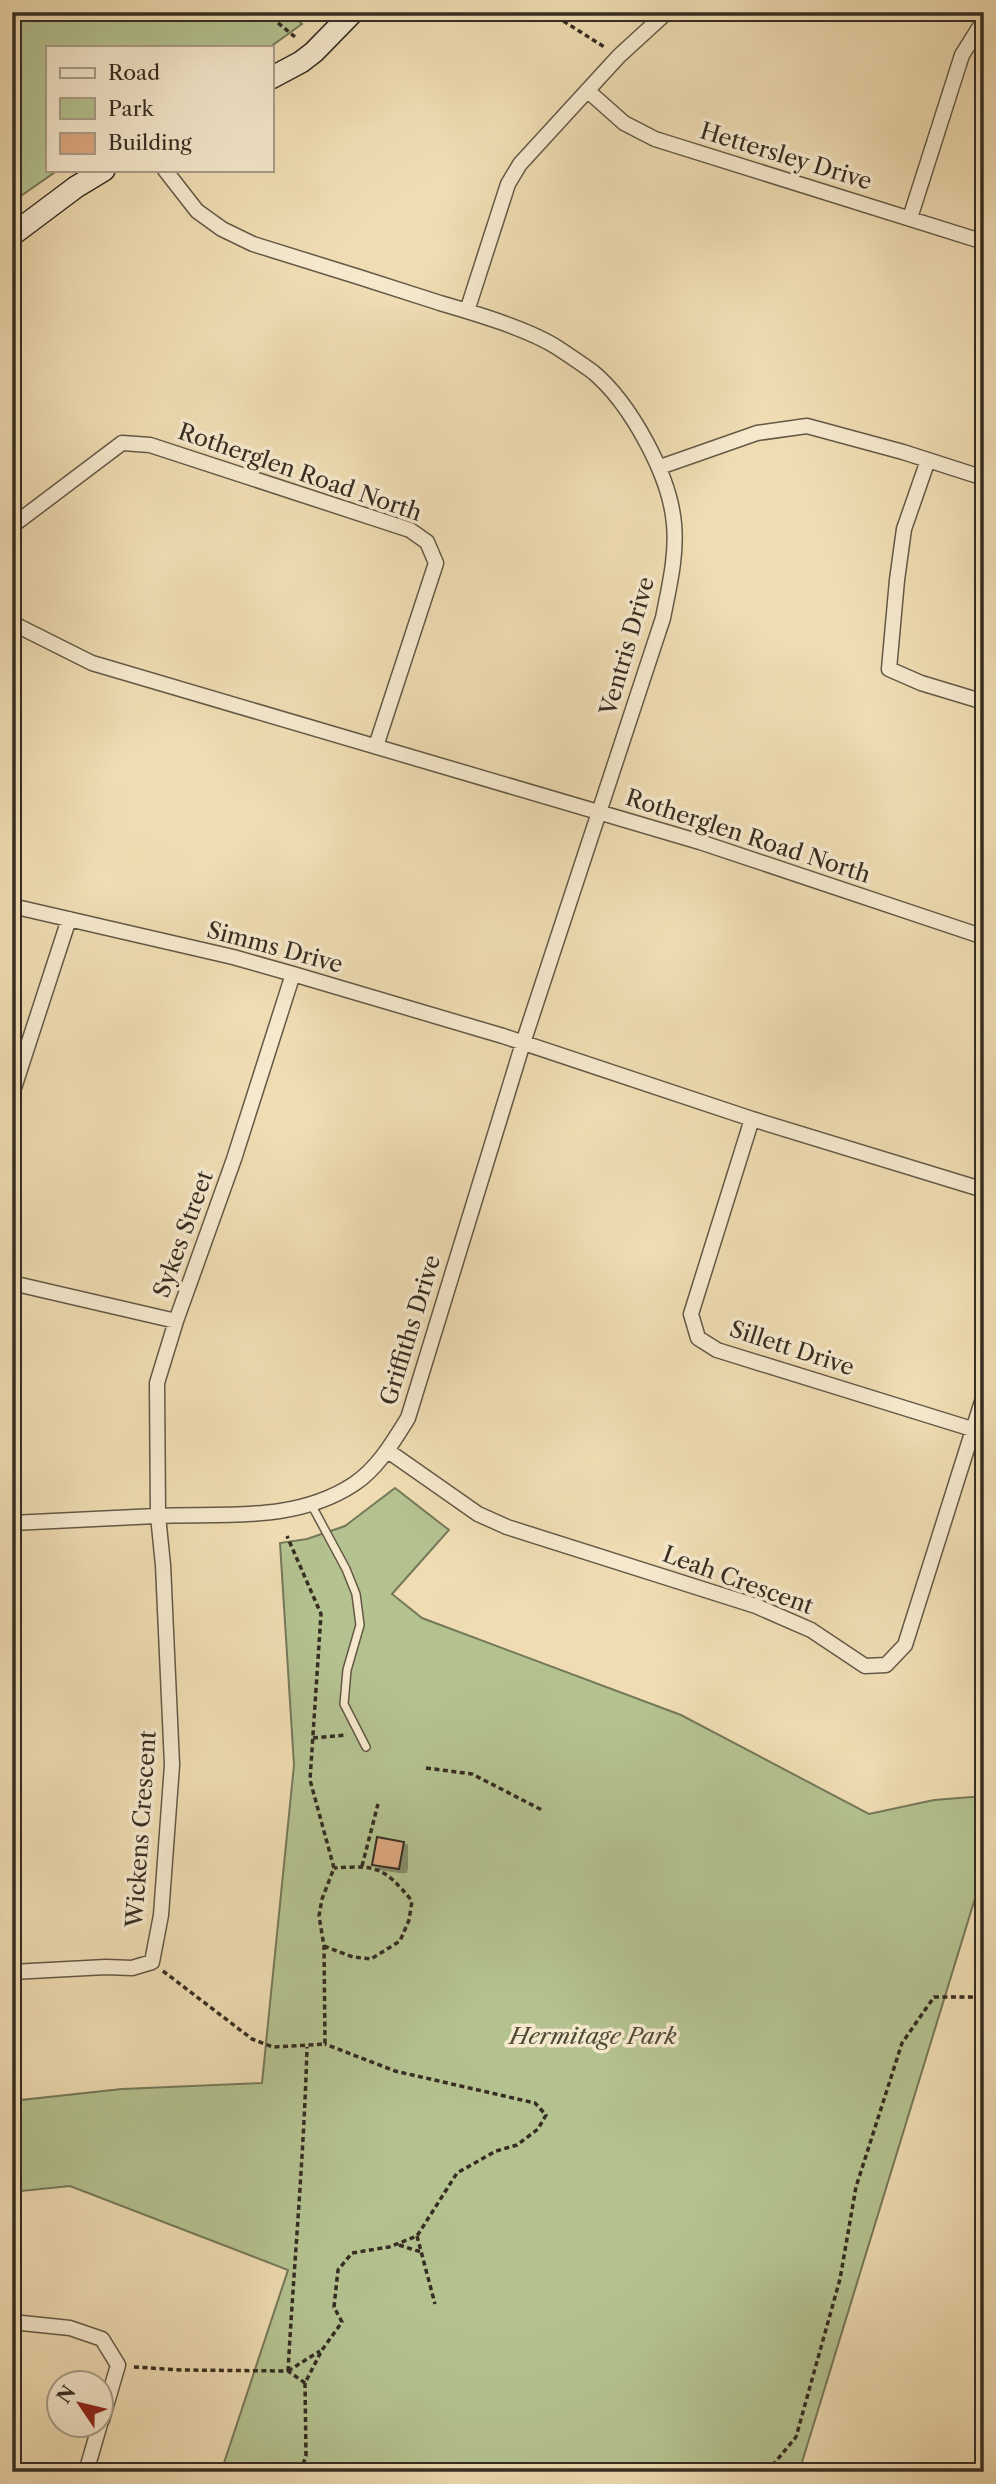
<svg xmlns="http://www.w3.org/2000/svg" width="996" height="2484" viewBox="0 0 996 2484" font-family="'Libre Caslon Text',serif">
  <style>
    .green { fill: #b4c290; stroke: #757859; stroke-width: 2 }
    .building { fill: #dfa982; stroke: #362d22; stroke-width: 2; filter: url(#shadow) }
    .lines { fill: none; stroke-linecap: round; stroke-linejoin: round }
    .lane-casing { stroke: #645946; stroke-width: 10 }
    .street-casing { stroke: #645946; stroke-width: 17 }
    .secondary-casing { stroke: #362d22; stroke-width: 24 }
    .path { stroke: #362d22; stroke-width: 3.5; stroke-dasharray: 5 3.5; stroke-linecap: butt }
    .lane { stroke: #f5e8cd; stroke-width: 7 }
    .street { stroke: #f5e8cd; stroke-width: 14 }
    .secondary { stroke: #f5e8cd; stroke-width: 21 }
    .labels { text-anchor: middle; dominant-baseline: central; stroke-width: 7; stroke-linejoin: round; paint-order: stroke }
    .street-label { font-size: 23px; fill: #362d22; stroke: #f5e8cd }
    .park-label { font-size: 23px; font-style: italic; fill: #4f4b38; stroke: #f5e8cd }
  </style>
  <defs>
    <filter id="shadow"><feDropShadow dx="7" dy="4" stdDeviation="0" flood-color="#0004"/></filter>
  </defs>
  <rect width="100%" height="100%" fill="#efdcb2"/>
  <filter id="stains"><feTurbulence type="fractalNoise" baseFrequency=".00286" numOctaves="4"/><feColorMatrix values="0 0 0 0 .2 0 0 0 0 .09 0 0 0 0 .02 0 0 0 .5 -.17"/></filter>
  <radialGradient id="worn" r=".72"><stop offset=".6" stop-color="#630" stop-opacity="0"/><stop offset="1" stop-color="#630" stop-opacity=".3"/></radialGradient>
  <path class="green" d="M12,12H288L302,24L270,47H47V170H58L12,202Z
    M395,1488L449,1530L392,1594L422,1618L681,1715L869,1814L934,1800L984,1796V1869L799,2472H221L288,2270L70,2186L12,2192V2101L122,2089L262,2083L294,1765L280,1543L307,1539L345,1526Z"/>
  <path class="building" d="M377,1837L404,1842L399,1869L372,1865Z"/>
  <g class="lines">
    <defs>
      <path id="lane" d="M311,1504L346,1569L356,1594L360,1625L347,1670L344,1704L366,1747"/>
      <path id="street" d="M588,91L624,123L655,139L984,242
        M910,218L962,55L984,20
        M467,311L508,184L520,164L619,56L667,12
        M928,460L904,529L897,580L889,669L921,683L984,702
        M660,467L757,433L807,426L903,452L984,478
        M12,526L122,443L150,445L410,530L427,542L436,563L376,746
        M12,623L92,663L700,842L984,937
        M12,906L233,957L293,974L503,1036L752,1119L984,1190
        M12,1094L69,919
        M752,1119L691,1314L698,1338L717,1350L972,1429
        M12,1283L176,1321
        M388,1451L478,1514L507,1527L756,1606L811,1630L865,1666L886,1665L905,1645L984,1395
        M12,1523C60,1521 108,1518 156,1516C223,1513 295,1523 354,1484C378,1468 393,1442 408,1418L523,1043L663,618C669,587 677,556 674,524C670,475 630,403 593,372C582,364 570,356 558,348C529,329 474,313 440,303C378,283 315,263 253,244L222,229L197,211L165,170
        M12,1972L106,1967L132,1968L152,1962L161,1915L172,1765L163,1565L158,1516L157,1383L176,1321L234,1159L293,974
        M12,2322L70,2328L102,2339L118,2365L102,2420
        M86,2472L100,2424"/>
      <path id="secondary" d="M271,78L301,62L314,52L353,12
        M12,235L76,187L104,170"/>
    </defs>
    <use href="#lane" class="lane-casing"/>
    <use href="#street" class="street-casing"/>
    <use href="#secondary" class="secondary-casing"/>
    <path class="path" d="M265,12L295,37
      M549,12L606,48
      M313,1738L347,1735
      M426,1768L472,1774L542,1810
      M362,1866L378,1804
      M324,1946L353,1957L371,1959L400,1941L409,1920L412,1901C384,1867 377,1865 334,1868
      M163,1971L252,2039L273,2047L325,2044L324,1946L319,1916L322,1899L334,1868L310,1780L321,1614L287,1536
      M417,2236L435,2304
      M399,2245L421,2252
      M134,2367L181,2370L288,2371L305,2383
      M288,2371C294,2263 304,2155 307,2047
      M288,2371L320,2351
      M300,2472L306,2456L305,2383L322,2350L342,2322L334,2307L338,2270L352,2253L389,2247L417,2236L457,2173L496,2151L517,2145L538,2129L546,2115L535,2103L395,2071L325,2044
      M767,2472L796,2437L840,2279L856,2187L902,2043L934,1997H971L984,2000"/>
    <use href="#lane" class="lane"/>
    <use href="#street" class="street"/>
    <use href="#secondary" class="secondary"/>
  </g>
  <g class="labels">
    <g class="street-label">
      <text transform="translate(786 156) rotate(17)">Hettersley Drive</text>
      <text transform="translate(300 472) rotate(19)">Rotherglen Road North</text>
      <text transform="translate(627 646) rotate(-74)">Ventris Drive</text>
      <text transform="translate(748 836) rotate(18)">Rotherglen Road North</text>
      <text transform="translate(275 947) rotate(15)">Simms Drive</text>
      <text transform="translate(183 1234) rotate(-70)">Sykes Street</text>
      <text transform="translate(410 1330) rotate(-73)">Griffiths Drive</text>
      <text transform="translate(792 1348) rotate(18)">Sillett Drive</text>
      <text transform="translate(738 1580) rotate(20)">Leah Crescent</text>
      <text transform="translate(141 1829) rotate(-86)">Wickens Crescent</text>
    </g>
    <g class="park-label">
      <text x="593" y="2036">Hermitage Park</text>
    </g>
  </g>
  <rect width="996" height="2484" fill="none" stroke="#efdcb2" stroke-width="42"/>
  <rect x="14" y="14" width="968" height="2456" fill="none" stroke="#362d22" stroke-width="3.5"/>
  <rect x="21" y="21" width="954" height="2442" fill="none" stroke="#362d22" stroke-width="2"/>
  <rect x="46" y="46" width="228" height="126" fill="#f5e8cd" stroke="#a99d89" stroke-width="2"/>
  <rect x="60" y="68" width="35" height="10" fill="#f5e8cd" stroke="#a99d89" stroke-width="2"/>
  <text x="108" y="80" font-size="21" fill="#362d22">Road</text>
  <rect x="60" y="98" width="35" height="21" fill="#b4c290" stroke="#a99d89" stroke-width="2"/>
  <text x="108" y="116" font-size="21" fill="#362d22">Park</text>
  <rect x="60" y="133" width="35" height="21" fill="#dfa982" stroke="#a99d89" stroke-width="2"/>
  <text x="108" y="150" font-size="21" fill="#362d22">Building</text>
  <g transform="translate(80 2404) rotate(305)"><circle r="33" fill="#f5e8cd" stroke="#a99d89" stroke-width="2"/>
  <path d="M0-5L12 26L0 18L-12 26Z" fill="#8f2418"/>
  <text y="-10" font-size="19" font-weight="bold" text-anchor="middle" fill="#362d22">N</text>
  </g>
  <rect width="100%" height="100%" filter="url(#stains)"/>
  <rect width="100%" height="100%" fill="url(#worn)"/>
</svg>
